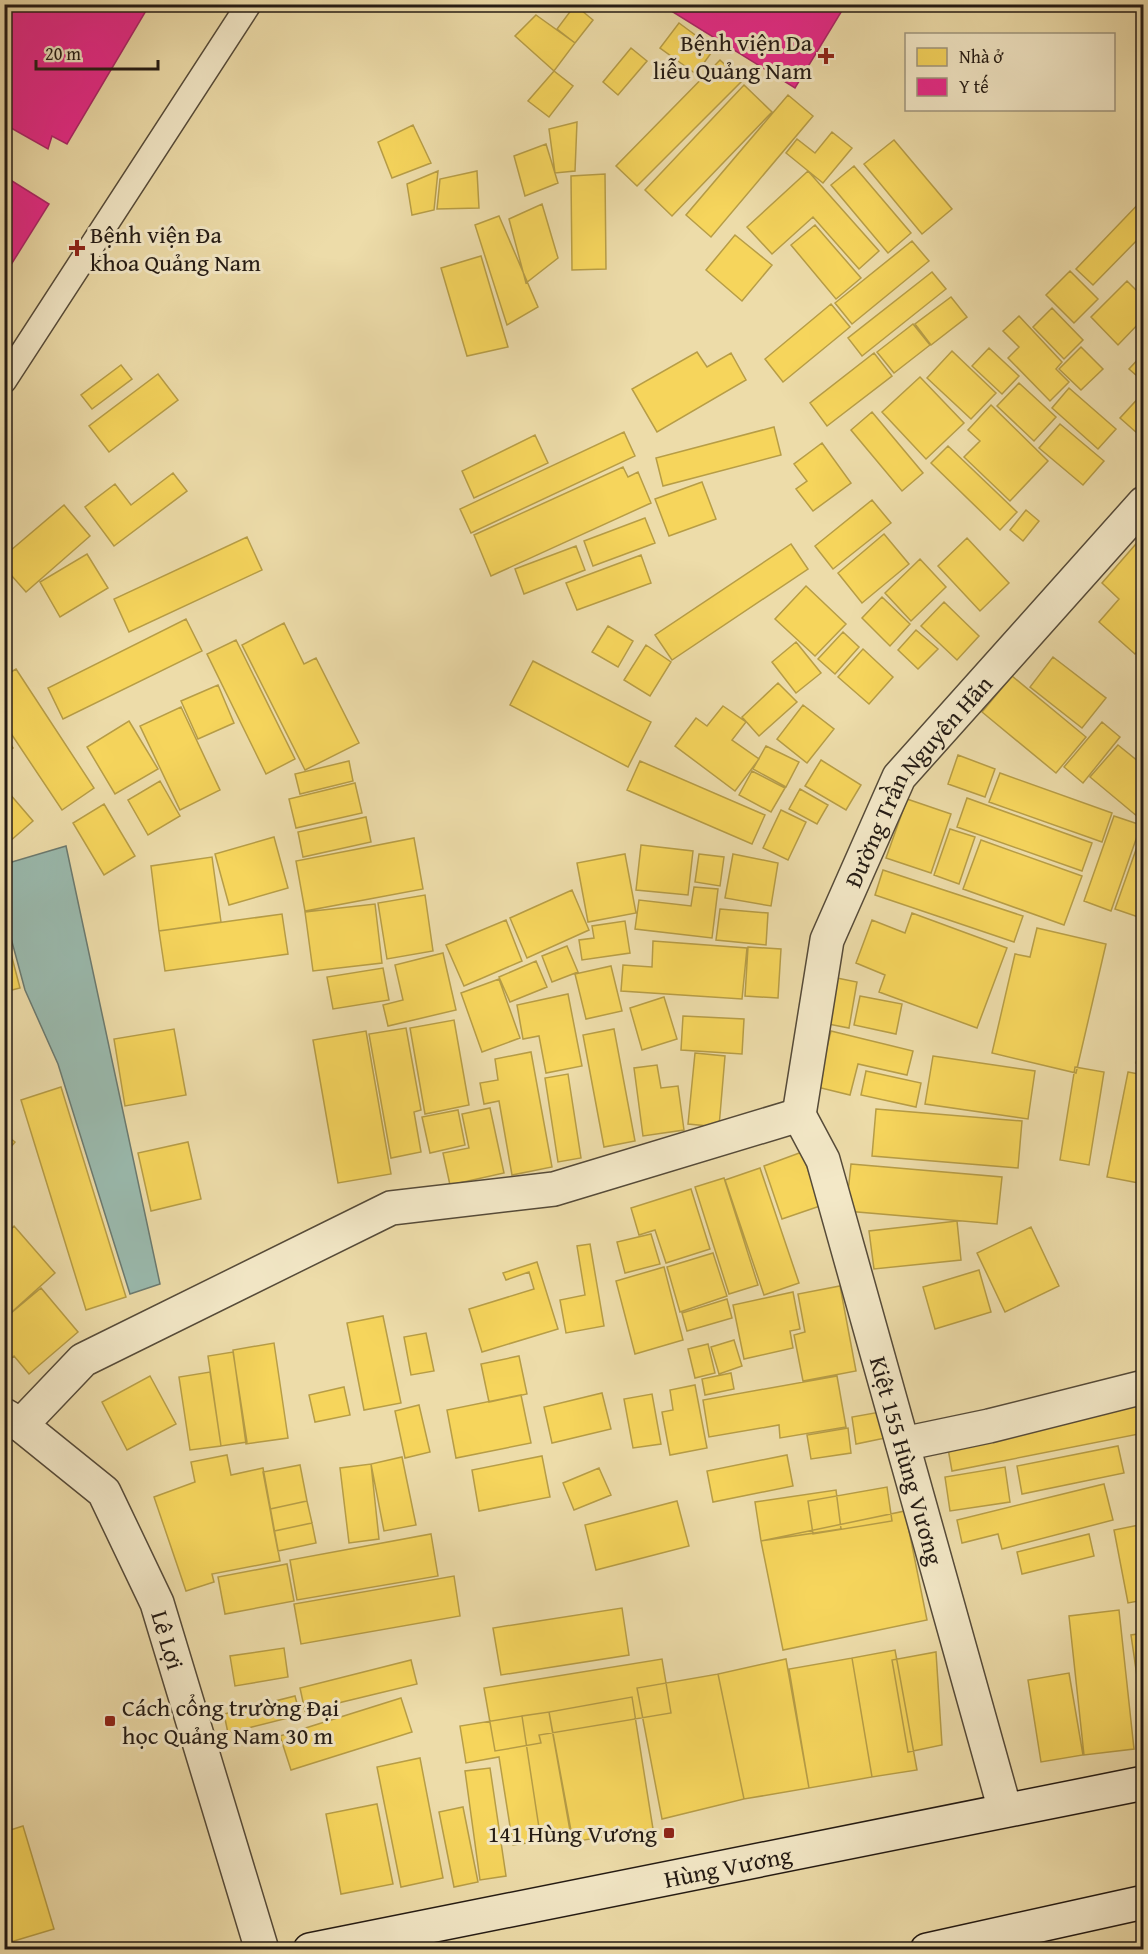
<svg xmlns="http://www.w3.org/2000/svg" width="1148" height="1954" viewBox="0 0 1148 1954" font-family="'Gentium Book Plus',serif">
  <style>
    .water { fill: #9abaae; stroke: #6b7a70; stroke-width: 1.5 }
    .homes { fill: #f6d55c; stroke: #b79d46; stroke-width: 1.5 }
    .health { fill: #e7298a; stroke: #ac2567; stroke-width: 1.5 }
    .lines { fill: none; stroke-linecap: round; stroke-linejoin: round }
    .service-casing { stroke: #564b39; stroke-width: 27 }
    .minor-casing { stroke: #564b39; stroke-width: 36 }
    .tertiary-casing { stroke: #564b39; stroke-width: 36 }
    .secondary-casing { stroke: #241b14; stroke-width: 36 }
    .service { stroke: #f3e8c7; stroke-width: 24 }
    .minor { stroke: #f3e8c7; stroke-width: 33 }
    .tertiary { stroke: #f3e8c7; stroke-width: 33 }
    .secondary { stroke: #f3e8c7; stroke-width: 33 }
    .poi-dot { fill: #8f2418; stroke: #f3e8c7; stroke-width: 2 }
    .labels { text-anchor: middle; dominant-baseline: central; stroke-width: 6; stroke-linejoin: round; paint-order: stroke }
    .poi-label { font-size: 24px; fill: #241b14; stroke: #f3e8c7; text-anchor: end }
    .street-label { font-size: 24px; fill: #241b14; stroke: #f3e8c7 }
  </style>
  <rect width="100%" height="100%" fill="#eddca9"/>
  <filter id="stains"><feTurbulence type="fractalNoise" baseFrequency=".00333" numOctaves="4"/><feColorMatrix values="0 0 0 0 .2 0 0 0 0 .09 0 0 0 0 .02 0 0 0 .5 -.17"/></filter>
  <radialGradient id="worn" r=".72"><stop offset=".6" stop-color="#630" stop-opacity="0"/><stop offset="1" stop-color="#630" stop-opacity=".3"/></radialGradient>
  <path class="water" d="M66,846L160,1284L130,1294L58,1064L25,990L5,916V864Z"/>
  <path class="homes" d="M575,5L593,20L575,43L557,29Z
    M536,15L575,43L554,71L515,36Z
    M679,23L714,49L696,74L660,48Z
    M631,48L647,61L618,95L603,82Z
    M720,60L742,81L637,186L616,166Z
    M554,71L573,86L549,117L528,101Z
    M744,85L772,112L672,216L645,190Z
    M788,95L813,116L711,237L686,215Z
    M577,122L575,171L555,173L549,129Z
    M413,125L431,163L392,178L378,142Z
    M832,132L852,148L823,183L786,153L797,139L815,153Z
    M894,140L952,209L922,234L864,164Z
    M546,144L558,183L525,196L514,156Z
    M854,166L911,233L888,253L831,185Z
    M438,171L434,210L412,215L407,184Z
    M477,171L479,208L437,209L440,179Z
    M808,171L879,251L859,269L813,217L772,254L747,227Z
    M605,174L606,269L572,270L571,176Z
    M1144,198V233L1093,285L1076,269Z
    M542,204L558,258L526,283L509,219Z
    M499,216L538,307L507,325L475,225Z
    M815,225L861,278L836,299L791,245Z
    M735,235L772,265L742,301L706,270Z
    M912,241L929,261L852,324L835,303Z
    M481,256L508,347L467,356L441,268Z
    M1070,271L1098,299L1074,323L1046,295Z
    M932,272L946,289L862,356L848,338Z
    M1127,281L1144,298V318L1118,345L1091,317Z
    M951,297L967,317L931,345L915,324Z
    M831,304L850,327L783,382L765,359Z
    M1052,308L1083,340L1064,359L1033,327Z
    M1019,316L1062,362L1056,369L1069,382L1050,401L1008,358L1019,347L1003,331Z
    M913,324L930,345L894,373L877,352Z
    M1081,347L1103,369L1081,390L1059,369Z
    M989,348L1019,376L1002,394L972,366Z
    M952,351L996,393L971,419L927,378Z
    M697,352L707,367L731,353L746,380L657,432L632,389Z
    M874,353L892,376L827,426L810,403Z
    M1144,353V382L1129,369Z
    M121,365L132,379L92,409L81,395Z
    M158,374L178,400L109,452L89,426Z
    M920,377L964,423L926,459L882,412Z
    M1019,383L1056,417L1034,441L997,406Z
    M1069,388L1116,429L1098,449L1052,408Z
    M1144,392V425L1137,433L1120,418Z
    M991,405L1048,461L1010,501L964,457L980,441L968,430Z
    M872,412L923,473L902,491L851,430Z
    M1060,424L1104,461L1083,485L1039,448Z
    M774,427L781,455L663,486L656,458Z
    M624,432L635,456L471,533L460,509Z
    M535,435L548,463L474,498L462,471Z
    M822,443L851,483L813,511L796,489L807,481L794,464Z
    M948,446L1017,512L1000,530L931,463Z
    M623,467L628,477L638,472L651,503L491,576L474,535Z
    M173,473L187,491L114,546L85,507L115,484L131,505Z
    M702,482L716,519L669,536L655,499Z
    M872,500L891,523L833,569L815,546Z
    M64,505L90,536L26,592L4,567V556Z
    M1026,510L1039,521L1023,541L1010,530Z
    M645,518L655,543L593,566L584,541Z
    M884,534L909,564L862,603L838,573Z
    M247,537L262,570L129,632L114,599Z
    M1142,537L1144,645L1135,654L1099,622L1119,599L1102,583Z
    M967,538L1009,583L980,611L938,566Z
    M791,544L808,569L672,660L655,635Z
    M576,546L585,570L524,594L515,569Z
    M87,554L108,588L60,617L40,582Z
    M641,555L651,583L577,610L566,583Z
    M920,559L946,587L911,621L885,593Z
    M806,586L846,624L815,656L775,619Z
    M882,597L910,624L890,646L862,618Z
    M944,602L979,636L957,660L921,626Z
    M186,619L202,651L63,719L48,688Z
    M284,623L304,664L316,658L359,743L305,770L242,645Z
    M608,626L633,641L618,667L592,652Z
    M916,630L938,649L918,669L898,650Z
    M843,632L859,647L835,674L818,659Z
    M236,640L295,759L266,774L207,654Z
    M796,642L821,673L796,693L772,662Z
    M646,645L671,662L650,696L624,680Z
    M863,649L893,677L869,704L838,677Z
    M1053,657L1106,698L1082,728L1030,687Z
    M533,661L651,722L628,767L510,705Z
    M16,669L94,788L62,810L4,723V676Z
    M1012,676L1086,737L1056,773L982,712Z
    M778,683L797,702L759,736L742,717Z
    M218,685L234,723L198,739L181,701Z
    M803,705L834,729L807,763L777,739Z
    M723,706L746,722L732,740L759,759L735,791L675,746L696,718L707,726Z
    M181,707L220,790L180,810L140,726Z
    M129,721L158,769L115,794L87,747Z
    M1102,722L1120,737L1083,783L1064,767Z
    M4,733L13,748L4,753Z
    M1118,745L1144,766V822L1090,777Z
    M766,746L799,762L786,787L753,769Z
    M958,755L995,769L985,797L948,784Z
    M821,760L861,785L846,810L805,786Z
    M349,761L353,781L300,794L295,774Z
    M640,761L765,815L752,844L627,790Z
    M752,771L785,788L771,812L739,795Z
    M1000,773L1112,813L1102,842L989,802Z
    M160,781L180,816L148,835L128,800Z
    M355,783L362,813L296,828L289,799Z
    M800,789L828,805L817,824L789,809Z
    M9,793L33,821L9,842L4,837V797Z
    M967,798L1092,843L1082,871L957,827Z
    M907,799L951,814L931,873L886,858Z
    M104,804L135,856L104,875L73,823Z
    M781,810L806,822L788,860L763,848Z
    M1114,816L1141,825L1111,911L1084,901Z
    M366,817L371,842L303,857L298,832Z
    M1144,827V919L1115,909Z
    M950,829L975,837L959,884L934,875Z
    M274,837L288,888L229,905L215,854Z
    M414,838L423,889L305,911L296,861Z
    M981,840L1082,876L1064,925L963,889Z
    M641,845L693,851L688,895L636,890Z
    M625,854L636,913L588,922L577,863Z
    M699,854L724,857L720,886L695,882Z
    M733,854L778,863L771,906L725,898Z
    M212,857L221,922L159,931L151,866Z
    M883,870L1023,916L1014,942L875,895Z
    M694,887L718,889L712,938L635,929L639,900L691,906Z
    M572,890L589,930L527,958L510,918Z
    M425,895L433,951L387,959L378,903Z
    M375,904L382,963L313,971L305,912Z
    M720,909L768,913L766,945L716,940Z
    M912,913L1007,948L977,1028L879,992L885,975L856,963L872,920L905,933Z
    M282,914L288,954L165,971L159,931Z
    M506,920L522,961L464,986L446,945Z
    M625,921L630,953L582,960L579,940L594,938L592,926Z
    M4,927L20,988L4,992Z
    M1037,928L1106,944L1076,1073L992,1053L1015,954L1030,957Z
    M653,941L747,948L742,999L621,991L623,965L652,967Z
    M567,946L578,972L552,982L542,956Z
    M748,947L781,949L778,998L745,996Z
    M443,953L456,1010L388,1026L383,1005L403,1000L395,965Z
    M536,961L547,987L510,1002L499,977Z
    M611,966L622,1011L586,1019L575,974Z
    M383,968L389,1000L333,1009L327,977Z
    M837,978L857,982L849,1028L828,1024Z
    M499,979L520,1038L482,1052L461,993Z
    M568,994L582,1066L546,1073L539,1036L523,1039L517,1005Z
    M860,996L902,1004L896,1034L854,1025Z
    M664,997L677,1039L642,1050L630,1008Z
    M683,1016L744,1019L742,1054L681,1050Z
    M454,1020L469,1105L425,1114L410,1028Z
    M406,1028L421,1110L414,1112L421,1152L391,1158L369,1034Z
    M174,1029L186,1095L125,1106L114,1039Z
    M614,1029L635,1141L604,1147L583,1035Z
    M366,1031L391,1174L338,1183L313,1040Z
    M831,1031L913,1051L907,1075L858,1064L850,1095L817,1087Z
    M1144,1031V1065L1136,1063Z
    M531,1052L552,1167L512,1175L499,1101L484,1104L480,1083L498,1080L495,1059Z
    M695,1053L725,1056L719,1127L688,1124Z
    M933,1056L1035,1071L1028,1119L925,1104Z
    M657,1065L661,1088L678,1086L684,1130L643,1136L634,1068Z
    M1075,1067L1104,1072L1089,1165L1060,1160Z
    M866,1071L921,1083L916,1107L861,1095Z
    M1128,1072L1144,1075V1184L1107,1177Z
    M568,1074L581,1158L558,1162L545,1078Z
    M61,1087L126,1297L86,1310L21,1100Z
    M490,1108L504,1173L450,1185L443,1153L469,1148L462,1114Z
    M876,1109L1022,1121L1018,1168L872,1156Z
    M458,1110L465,1145L430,1153L422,1117Z
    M4,1133L15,1142L4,1155Z
    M188,1142L201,1199L151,1211L138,1153Z
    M802,1152L820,1206L782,1219L764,1166Z
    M851,1164L1002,1177L997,1224L846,1211Z
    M760,1168L799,1283L764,1295L725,1180Z
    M724,1178L758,1285L729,1294L695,1187Z
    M691,1189L710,1249L666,1263L655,1230L639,1235L631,1208Z
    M957,1221L961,1260L874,1269L869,1231Z
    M14,1226L55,1273L4,1319V1236Z
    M1031,1227L1059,1286L1005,1312L977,1253Z
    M651,1234L660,1264L625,1273L617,1242Z
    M590,1244L604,1326L566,1333L560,1300L585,1295L577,1246Z
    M713,1253L727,1296L680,1312L667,1267Z
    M537,1262L558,1329L482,1352L469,1309L534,1289L529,1272L506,1280L503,1273Z
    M664,1267L683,1340L635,1354L616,1281Z
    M979,1270L991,1312L935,1329L923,1287Z
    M840,1286L856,1371L803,1381L794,1335L805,1332L798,1294Z
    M41,1288L78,1332L29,1374L14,1356L4,1364V1319Z
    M793,1292L800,1329L790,1331L793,1348L744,1359L733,1305Z
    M727,1299L732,1318L687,1331L682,1313Z
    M383,1316L401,1403L364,1410L347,1323Z
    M426,1333L434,1371L411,1375L404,1337Z
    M734,1340L742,1366L719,1374L711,1347Z
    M274,1343L288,1438L246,1444L233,1350Z
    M708,1344L715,1373L695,1378L688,1349Z
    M233,1352L247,1442L221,1446L208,1356Z
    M519,1356L527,1394L489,1402L481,1364Z
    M210,1372L221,1446L190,1450L179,1377Z
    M731,1373L734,1389L705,1395L702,1379Z
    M150,1376L176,1424L127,1450L102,1402Z
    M837,1376L846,1427L780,1438L779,1425L709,1437L703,1400Z
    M695,1385L707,1448L670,1455L662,1412L673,1410L670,1390Z
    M344,1387L350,1415L315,1422L309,1395Z
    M602,1393L611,1429L552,1443L544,1407Z
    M652,1394L661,1444L633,1448L624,1399Z
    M521,1395L531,1443L456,1458L447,1410Z
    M419,1405L430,1452L405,1458L395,1411Z
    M1144,1405V1433L952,1471L947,1443Z
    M891,1410L895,1436L856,1444L852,1417Z
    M848,1428L851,1453L811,1459L807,1435Z
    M1118,1446L1124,1473L1022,1494L1017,1466Z
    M227,1455L231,1475L263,1468L280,1561L212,1574L214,1582L186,1591L154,1497L195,1482L191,1462Z
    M787,1455L793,1486L713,1502L707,1471Z
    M542,1456L550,1497L479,1511L472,1470Z
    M402,1457L416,1525L384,1531L371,1464Z
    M371,1464L379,1539L349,1543L340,1468Z
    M300,1465L307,1501L270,1509L263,1472Z
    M1005,1467L1010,1502L950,1511L945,1477Z
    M599,1468L611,1495L574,1510L563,1483Z
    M1104,1484L1113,1520L1002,1549L998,1534L962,1543L957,1520Z
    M887,1487L892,1521L813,1534L808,1501Z
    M836,1490L841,1529L761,1541L755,1502Z
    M307,1501L312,1523L274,1531L270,1509Z
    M677,1501L689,1546L596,1570L585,1525Z
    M905,1511L927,1620L783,1650L761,1541Z
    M312,1523L316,1543L278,1551L274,1531Z
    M1144,1524V1600L1128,1603L1114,1530Z
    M431,1534L438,1576L297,1600L290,1560Z
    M1089,1534L1094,1556L1022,1574L1017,1552Z
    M287,1564L294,1601L225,1614L218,1577Z
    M454,1576L460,1616L301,1644L294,1604Z
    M622,1608L629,1655L501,1675L493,1628Z
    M1119,1610L1134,1749L1084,1755L1069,1616Z
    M1144,1633V1725L1131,1635Z
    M284,1648L288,1677L235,1686L230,1656Z
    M895,1650L917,1770L872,1777L852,1658Z
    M936,1652L942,1745L908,1752L892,1660Z
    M852,1658L872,1777L809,1788L789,1669Z
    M662,1659L671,1713L539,1735L541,1743L495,1751L484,1688Z
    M786,1659L809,1788L744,1799L718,1674Z
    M411,1660L417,1684L305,1711L300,1688Z
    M1069,1673L1083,1755L1041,1762L1028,1680Z
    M718,1674L744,1799L662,1819L637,1688Z
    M295,1696L300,1715L228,1733L224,1714Z
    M632,1697L653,1829L572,1842L549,1712Z
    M401,1698L412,1732L291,1770L280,1736Z
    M549,1712L572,1836L541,1841L522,1716Z
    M522,1716L541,1841L513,1845L499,1757L466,1763L460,1726Z
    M420,1758L443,1878L401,1887L377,1767Z
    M490,1768L506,1876L480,1880L465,1771Z
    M377,1804L393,1884L341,1894L326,1814Z
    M463,1807L478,1882L454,1887L439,1812Z
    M23,1826L54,1929L4,1944V1832Z"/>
  <path class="health" d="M17,4H150L67,144L52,136L48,149L4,124V25Z
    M660,4H846L795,88Z
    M4,176L49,204L4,276Z"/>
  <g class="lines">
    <defs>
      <path id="service" d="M4,381L249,4"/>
      <g id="minor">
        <path id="s1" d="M799,1115L823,1160L1005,1810"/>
        <path id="s2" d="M799,1115L827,940L899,777L1144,503"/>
        <path d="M21,1425L83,1360L391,1208L554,1189L799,1115"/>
        <path d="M903,1444L989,1426L1144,1387"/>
      </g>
      <g id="tertiary">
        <path id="s3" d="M4,1415L21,1425L104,1492L157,1603L262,1950"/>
      </g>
      <g id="secondary">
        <path id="s4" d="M310,1950L1144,1783"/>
        <path d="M927,1950L1144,1902"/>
      </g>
    </defs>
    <use href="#service" class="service-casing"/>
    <use href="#minor" class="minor-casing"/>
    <use href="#tertiary" class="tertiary-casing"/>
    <use href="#secondary" class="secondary-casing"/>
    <use href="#service" class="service"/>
    <use href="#minor" class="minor"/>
    <use href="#tertiary" class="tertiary"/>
    <use href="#secondary" class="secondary"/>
  </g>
  <g class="poi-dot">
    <path d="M823 47h6v6h6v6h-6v6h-6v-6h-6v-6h6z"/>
    <path d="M74 239h6v6h6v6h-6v6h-6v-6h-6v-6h6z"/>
    <rect x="104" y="1715" width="12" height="12" rx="3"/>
    <rect x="663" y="1827" width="12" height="12" rx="3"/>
  </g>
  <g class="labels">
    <g class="poi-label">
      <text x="812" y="42">Bệnh viện Da<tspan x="812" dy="28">liễu Quảng Nam</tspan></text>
      <text x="90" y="234" text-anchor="start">Bệnh viện Đa<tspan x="90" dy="28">khoa Quảng Nam</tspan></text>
      <text x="122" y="1707" text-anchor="start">Cách cổng trường Đại<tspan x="122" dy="28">học Quảng Nam 30 m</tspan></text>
      <text x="657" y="1833">141 Hùng Vương</text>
    </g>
    <g class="street-label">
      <text stroke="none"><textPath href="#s2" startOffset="362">Đường Trần Nguyên Hãn</textPath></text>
      <text stroke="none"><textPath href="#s1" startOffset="363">Kiệt 155 Hùng Vương</textPath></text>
      <text stroke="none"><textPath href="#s3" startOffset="288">Lê Lợi</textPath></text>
      <text stroke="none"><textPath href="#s4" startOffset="426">Hùng Vương</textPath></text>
    </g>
  </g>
  <rect width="1148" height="1954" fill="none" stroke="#eddca9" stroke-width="24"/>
  <rect x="6" y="6" width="1136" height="1942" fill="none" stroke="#241b14" stroke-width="3"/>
  <rect x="12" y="12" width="1124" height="1930" fill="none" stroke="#241b14" stroke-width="1.5"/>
  <rect x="905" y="33" width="210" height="78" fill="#f3e8c7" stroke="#a0967f" stroke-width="1.5"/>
  <rect x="917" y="48" width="30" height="18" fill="#f6d55c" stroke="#a0967f" stroke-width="1.5"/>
  <text x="959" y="63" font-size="18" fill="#241b14">Nhà ở</text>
  <rect x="917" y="78" width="30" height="18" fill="#e7298a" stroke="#a0967f" stroke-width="1.5"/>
  <text x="959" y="93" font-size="18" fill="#241b14">Y tế</text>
  <path d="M36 60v9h122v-9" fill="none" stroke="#241b14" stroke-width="3"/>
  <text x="45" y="60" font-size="18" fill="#241b14" stroke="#f3e8c7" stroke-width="4.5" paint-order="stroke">20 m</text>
  <rect width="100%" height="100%" filter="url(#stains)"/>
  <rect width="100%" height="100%" fill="url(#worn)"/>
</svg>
